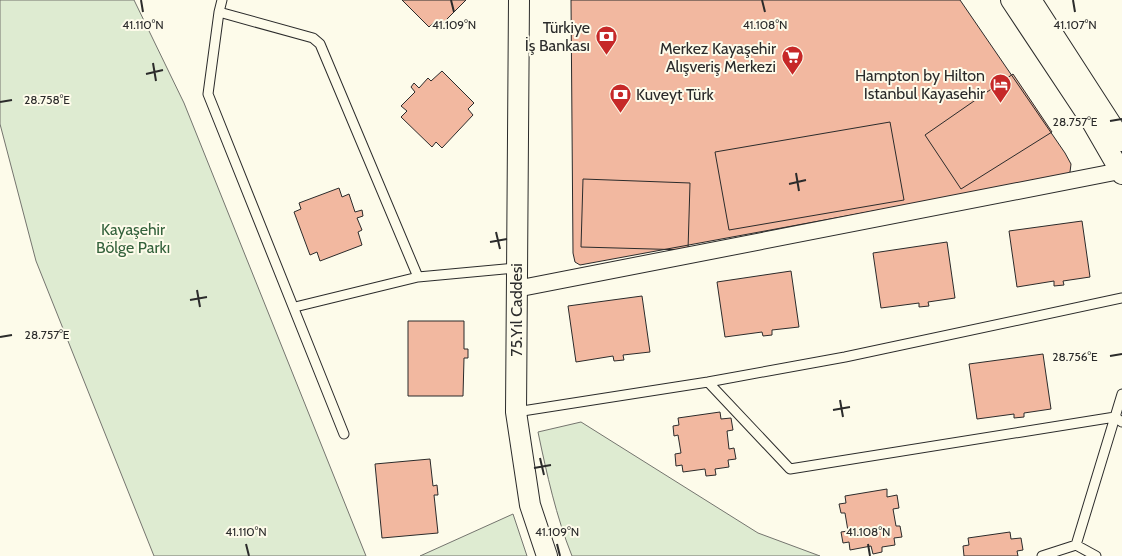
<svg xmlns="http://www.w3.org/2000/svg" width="1122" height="556" viewBox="0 0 1122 556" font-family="Cabin,sans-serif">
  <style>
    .green { fill: #deebd1; stroke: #74746e }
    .building { fill: #f2b8a0; stroke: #2b2b2b }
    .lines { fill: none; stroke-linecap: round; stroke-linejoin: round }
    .service-casing { stroke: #2b2b2b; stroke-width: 11 }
    .minor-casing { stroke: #2b2b2b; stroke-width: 18 }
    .tertiary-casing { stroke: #2b2b2b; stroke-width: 22 }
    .service { stroke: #fdfbea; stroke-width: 9 }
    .minor { stroke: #fdfbea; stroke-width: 16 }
    .tertiary { stroke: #fdfbea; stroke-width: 20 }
    .ticks { fill: none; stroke: #2b2b2b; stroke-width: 2 }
    .labels { text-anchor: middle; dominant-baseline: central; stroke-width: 4; stroke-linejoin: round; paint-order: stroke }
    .poi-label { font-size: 16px; fill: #2b2b2b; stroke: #fdfbea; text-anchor: end }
    .park-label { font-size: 16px; fill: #34623c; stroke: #fdfbea }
    .street-label { font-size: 16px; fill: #2b2b2b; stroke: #fdfbea }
    .ticks-label { font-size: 12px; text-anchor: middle; fill: #2b2b2b; stroke: #fdfbea; stroke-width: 4; stroke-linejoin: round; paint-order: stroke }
  </style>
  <rect width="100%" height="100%" fill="#fdfbea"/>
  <path class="green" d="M0,0H134L184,103L366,556H154L36,261L0,124Z
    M581,422L758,533L820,556H572C556,516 547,475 538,432Z
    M513,514L527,556H420Z"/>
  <path class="building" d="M402,0H466L439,27L434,22L429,27Z
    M571,0H960L1065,153L1071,164L1070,172L1064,176L580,265L575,262L573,253Z
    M442,71L474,103L468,109L473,115L442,148L436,142L432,147L401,117L407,111L401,106L415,92L411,87L414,83L419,88L428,78L431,81Z
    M1013,74L1052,132L961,189L925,135Z
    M890,122L904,200L729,230L715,152Z
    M583,179L690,183L688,250L581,247Z
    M339,188L342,197L349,194L355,212L362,210L363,216L357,218L362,230L358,232L362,245L320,261L317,252L310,255L294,212L301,209L299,203Z
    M1082,221L1090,277L1063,281L1064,285L1054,286V281L1017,287L1009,231Z
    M947,242L955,298L928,302L929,306L919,307V303L881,308L873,253Z
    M791,271L799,327L772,330V335L763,336L762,332L725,337L717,282Z
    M642,296L650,352L623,355L624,360L614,361L613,356L576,362L568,306Z
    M408,321H464V349H468V358H464L463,396H408Z
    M1043,354L1051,409L1024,413V417L1014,418V414L977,419L969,364Z
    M720,412L721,419L731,418L733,430L727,431L729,449L734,448L736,459L728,460L729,467L715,469L716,475L706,476L705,469L683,472L682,465L676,466L675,454L681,453L678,435L674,436L673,426L679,425L678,418Z
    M430,459L433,486L437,485L438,495H434L438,533L382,538L375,464Z
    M887,489V497L897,495L899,508L893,509L896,526H900L902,537L894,538L895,545L882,547V552L873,554L871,546L850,550L849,542L843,543L841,532L848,531L845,513H841L839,504L846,503L845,496Z
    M1010,532L1011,539L1021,538L1023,550L1017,551L1018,556H964L963,546L969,545L968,538Z"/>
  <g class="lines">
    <defs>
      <path id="service" d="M222,0L219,12L313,38L320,44L418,277
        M219,12L208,94L344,434
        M295,307L418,277L516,268
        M708,382L790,469L1115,417L1122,422
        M516,412L708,382L845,357L1122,298
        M1042,556L1076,545
        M1096,556L1076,545L1122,394"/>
      <path id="minor" d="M516,289L1120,171"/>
      <path id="tertiary" d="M519,0L516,412L530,505L547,556
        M1011,0L1092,122L1122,174
        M1031,0L1122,141"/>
    </defs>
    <use href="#service" class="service-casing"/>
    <use href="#minor" class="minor-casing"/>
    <use href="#tertiary" class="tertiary-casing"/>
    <use href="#service" class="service"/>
    <use href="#minor" class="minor"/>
    <use href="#tertiary" class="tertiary"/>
  </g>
  <path class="ticks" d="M141,0L143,12M451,0L454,12M762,0L765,12M1073,0L1075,12M153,63L156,81M146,74L163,70M0,102L12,100M1110,121L1122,119M796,173L799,191M789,184L806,180M496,232L500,249M490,242L507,239M197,290L200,307M190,300L207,297M0,337L12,335M1110,356L1122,354M840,400L843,417M833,410L850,407M540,458L544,475M534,468L551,465M246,544L249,556M557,544L560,556M868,544L870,556"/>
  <defs>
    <symbol id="bank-pin" viewBox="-11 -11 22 30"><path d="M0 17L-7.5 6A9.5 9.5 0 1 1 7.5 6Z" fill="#c62828" stroke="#fdfbea"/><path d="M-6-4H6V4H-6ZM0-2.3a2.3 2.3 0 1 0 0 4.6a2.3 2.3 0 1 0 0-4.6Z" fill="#fff"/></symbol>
    <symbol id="supermarket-pin" viewBox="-11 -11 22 30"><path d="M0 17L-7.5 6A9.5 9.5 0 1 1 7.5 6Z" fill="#c62828" stroke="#fdfbea"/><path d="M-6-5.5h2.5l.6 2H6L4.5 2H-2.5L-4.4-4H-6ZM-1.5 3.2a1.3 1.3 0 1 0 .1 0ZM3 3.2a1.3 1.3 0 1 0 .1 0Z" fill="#fff"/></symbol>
    <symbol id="hotel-pin" viewBox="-11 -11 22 30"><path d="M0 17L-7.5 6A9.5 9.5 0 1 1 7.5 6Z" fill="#c62828" stroke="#fdfbea"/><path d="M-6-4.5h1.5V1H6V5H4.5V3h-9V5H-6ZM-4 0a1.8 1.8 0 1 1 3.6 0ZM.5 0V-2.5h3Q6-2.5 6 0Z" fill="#fff"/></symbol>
  </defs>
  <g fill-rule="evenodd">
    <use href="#bank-pin" x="594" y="24" width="25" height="34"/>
    <use href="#supermarket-pin" x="780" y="44" width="25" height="34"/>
    <use href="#hotel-pin" x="988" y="72" width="25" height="34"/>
    <use href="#bank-pin" x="608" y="82" width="25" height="34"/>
  </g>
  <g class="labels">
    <g class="poi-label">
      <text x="590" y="27">Türkiye<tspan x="590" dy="18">İş Bankası</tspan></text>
      <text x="776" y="48">Merkez Kayaşehir<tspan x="776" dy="18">Alışveriş Merkezi</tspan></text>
      <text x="985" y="75">Hampton by Hilton<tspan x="985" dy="18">Istanbul Kayasehir</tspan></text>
      <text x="636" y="94" text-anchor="start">Kuveyt Türk</text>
    </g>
    <g class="park-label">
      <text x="133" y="229">Kayaşehir<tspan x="133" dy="18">Bölge Parkı</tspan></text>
    </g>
    <g class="street-label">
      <text transform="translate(516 310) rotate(-90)">75.Yıl Caddesi</text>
    </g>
  </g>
  <g class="ticks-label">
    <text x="1075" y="29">41.107°N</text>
    <text x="143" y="29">41.110°N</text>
    <text x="454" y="29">41.109°N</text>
    <text x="765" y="29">41.108°N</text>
    <text x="47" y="104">28.758°E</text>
    <text x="1075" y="126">28.757°E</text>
    <text x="47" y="339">28.757°E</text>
    <text x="1075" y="361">28.756°E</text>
    <text x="246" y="536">41.110°N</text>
    <text x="557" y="536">41.109°N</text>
    <text x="868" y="536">41.108°N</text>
  </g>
</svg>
